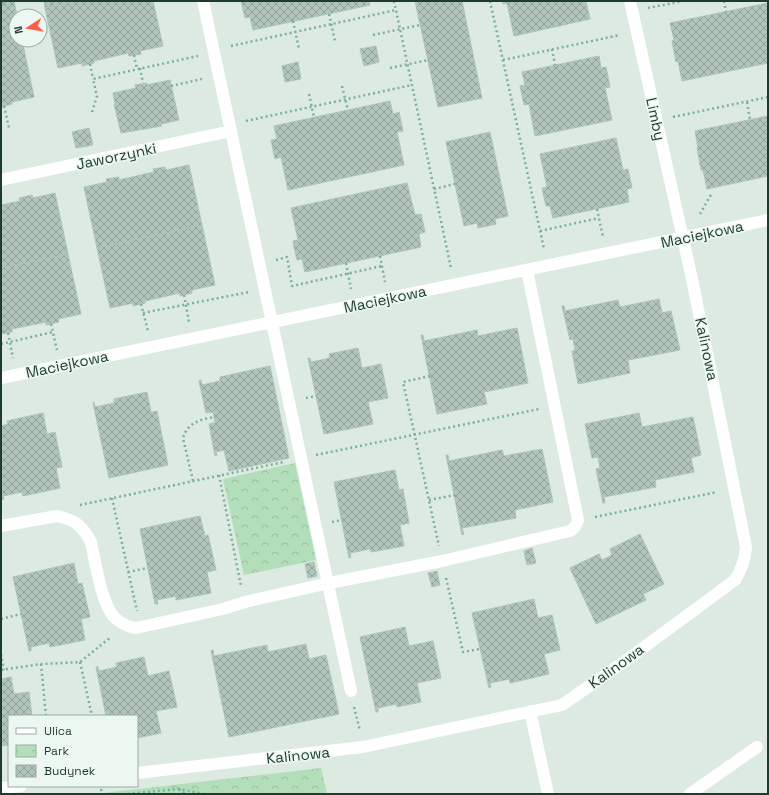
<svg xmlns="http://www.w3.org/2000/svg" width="769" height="795" viewBox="0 0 769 795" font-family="'Space Grotesk',sans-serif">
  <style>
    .park { fill: url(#park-crowns) }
    .building { fill: url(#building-cross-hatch); stroke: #aec4b9 }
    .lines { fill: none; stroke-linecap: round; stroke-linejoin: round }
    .path { stroke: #79b199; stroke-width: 2.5; stroke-dasharray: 2 3; stroke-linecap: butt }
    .street { stroke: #fff; stroke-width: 12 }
    .labels { text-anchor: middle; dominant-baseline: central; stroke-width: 3; stroke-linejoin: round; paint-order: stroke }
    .street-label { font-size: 15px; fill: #1d3b2f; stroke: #edf7f1 }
  </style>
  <defs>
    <pattern id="park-crowns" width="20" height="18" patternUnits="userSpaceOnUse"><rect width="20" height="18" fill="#b2deb9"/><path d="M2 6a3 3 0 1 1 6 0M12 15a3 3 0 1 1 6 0" fill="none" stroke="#99bf9f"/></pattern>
    <pattern id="building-cross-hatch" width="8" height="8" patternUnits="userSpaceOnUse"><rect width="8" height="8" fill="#b1c5bb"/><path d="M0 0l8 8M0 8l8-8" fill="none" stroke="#8fa198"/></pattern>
  </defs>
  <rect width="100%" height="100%" fill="#dceae2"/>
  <path class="park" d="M295,463L316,560L244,575L223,479Z
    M321,768L327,794H94Z"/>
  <path class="building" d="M1,1H14L17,16L16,38L1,41Z
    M44,1H77L45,8Z
    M77,1H153L163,46L140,51L141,54L129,56L128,53L94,61V63L82,66V63L58,68L45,8Z
    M241,1H369L370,5L253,30L250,17L245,18Z
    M415,1H462L482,98L438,107Z
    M502,1H586L590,19L514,36L507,3L503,4Z
    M768,3V63L682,81L678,61L676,62L672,41L674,40L670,23Z
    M16,38V40H22L34,97L12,102V104L1,107V41Z
    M376,46L379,62L364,66L360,49Z
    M599,56L601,68L606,67L610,87L605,88L612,120L535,136L529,104L524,105L520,86L525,85L522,72Z
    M298,62L301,79L285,82L282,66Z
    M170,80L179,120L161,124L162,126L121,133L114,104H115L113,93L136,88L135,85L147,83V85Z
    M390,101L393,114L399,112L403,131L397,132L404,165L288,190L281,157L275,159L271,140L277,139L274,126Z
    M768,116V176L707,189L703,170H701L697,148H698L695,131Z
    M89,128L93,145L76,148L72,132Z
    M490,132L508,216L495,219L496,224L478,228L477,223L464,226L446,142Z
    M616,138L623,170L628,169L629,174L632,188L627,189L629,202L553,218L550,206H546L542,188L547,187L540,154Z
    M189,165L202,225L97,248L84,187L107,182L106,179L119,177V180L154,172L153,169L165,167L166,170Z
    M407,183L415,215L421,214L425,232L419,234L421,247L305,272L302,259L297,260L294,247L293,241L298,240L291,208Z
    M55,193L68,254L1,268V205L20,201L19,198L32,195L33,198Z
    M202,225L215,285L192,290V293L180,296V293L145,301V303L133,306V303L110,308L97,248Z
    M68,254L81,314L58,319L59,322L46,325V322L12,329V332L1,334V268Z
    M659,299L662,313L671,311L680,350L628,360L630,373L578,384L572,351L575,350L573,339L570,340L562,306H564L565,311L618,300L620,307Z
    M517,328L528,383L484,392L487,404L437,414L421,335H423L424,341L477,330L478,336Z
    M358,348L362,368L381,364L388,398L368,402L373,424L324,434L308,358H310L311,362L330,358L329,354Z
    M270,366L289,458L229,471L224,450L216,452L217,455L215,456L209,424L215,423L213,412L206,413L199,381L201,380L202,385L220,381V377Z
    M147,392L151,412L157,411L168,465L109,478L93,403L94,402L95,407L114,403V399Z
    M43,413L47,434L55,432L62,467L56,468L60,488L23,496L22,492L3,496L4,499L2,500L1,426L8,424L7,421Z
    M639,413L642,427L693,417L701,455L691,458L694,472L655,480L656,487L604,497L605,503H603L596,469L600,468L598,457L592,458L585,424Z
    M542,449L553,502L515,510L516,518L462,528L464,534L462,535L446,455H448L449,461L502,450L504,456Z
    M395,470L399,490L403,489L409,523L400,525L404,546L371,552L370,549L350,553L351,557L349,558L334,482Z
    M200,516L205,536L208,535L216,570L207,572L211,593L176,600V596L157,600L158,604H155L140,529Z
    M640,534L664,584L643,594L646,600L596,624L570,568L599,554L602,560L612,555L610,549Z
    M532,548L536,563L527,565L524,551Z
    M314,562L317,576L308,578L305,564Z
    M74,563L78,584L82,583L90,617L81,619L85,640L50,647L49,643L31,647V651H29L13,577Z
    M437,571L440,585L432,587L428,573Z
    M534,599L538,618L552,615L560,650L544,654L549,674L510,683L509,679L490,683L491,687L489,688L472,613Z
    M405,627L409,646L433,641L441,678L417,683L421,702L397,707L396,704L378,708V712H376L360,637Z
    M306,644L309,659L326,655L339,714L229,737L211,651L213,650L214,656L267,645L268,652Z
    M144,657L148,676L169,671L177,707L156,711L161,733L137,738V716H106L96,667H98L99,671L117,667L116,663Z
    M11,677L14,694L29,692L32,716H9V745L1,746V679Z"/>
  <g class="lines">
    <path class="path" d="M394,1L451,268
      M490,1L544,249
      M724,1L726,12
      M648,8L683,1
      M329,14L335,41
      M293,21L299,49
      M373,35L420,25
      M231,46L396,10
      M552,49L555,65
      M134,55L137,69
      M503,60L620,35
      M90,64L93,79
      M140,68L143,83
      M390,68L428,60
      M171,86L202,79
      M342,86L348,110
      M309,94L314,117
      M747,102L750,120
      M4,106L9,128
      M92,112L97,96L93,79L198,56
      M673,117L768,97
      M246,121L412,85
      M434,189L455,184
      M597,209L603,237
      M700,214L712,193
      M540,231L599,218
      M380,256L385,282
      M276,260L287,257L292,286L382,266
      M346,263L351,289
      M184,295L189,322
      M141,304L148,331
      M143,313L249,292
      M51,324L57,350
      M8,333L13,358
      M1,344L53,332
      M430,376L403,382L439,546
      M306,398L316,396
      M316,455L539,409
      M219,475L241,586
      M193,481L183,438C188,422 200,420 214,417
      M112,498L137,611
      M429,500L455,495
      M80,505L284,462
      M595,517L717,492
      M332,522L342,520
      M128,572L148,568
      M446,578L463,652L480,649
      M1,619L21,614
      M1,654L4,670
      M80,662L92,716
      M41,664L46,716
      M1,670L41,664L80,662L111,637
      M354,707L360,731
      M101,789L102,794
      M179,789L185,794
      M128,794L179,789L204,794"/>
    <path class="street" d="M203,1L351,691
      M1,180L231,131
      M1,378L768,220
      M1,526L57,516C76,520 82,526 91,542C95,561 102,607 116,619C122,624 129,627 136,628L223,609L245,602L329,583L442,561L570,531L575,527L578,520L527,270
      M530,711L548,794
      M137,773L363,747L562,705L628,659L735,580C742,569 745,560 746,547L692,279L630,1
      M1,788L21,786
      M690,794L757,747"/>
  </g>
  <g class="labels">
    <g class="street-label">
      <text transform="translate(656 119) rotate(78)">Limby</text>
      <text transform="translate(116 156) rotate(-12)">Jaworzynki</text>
      <text transform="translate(702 234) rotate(-12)">Maciejkowa</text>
      <text transform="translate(385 299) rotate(-12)">Maciejkowa</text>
      <text transform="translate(707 349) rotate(78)">Kalinowa</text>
      <text transform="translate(67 364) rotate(-12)">Maciejkowa</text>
      <text transform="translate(616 666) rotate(-36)">Kalinowa</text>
      <text transform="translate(298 755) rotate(-6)">Kalinowa</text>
    </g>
  </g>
  <rect width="769" height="795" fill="none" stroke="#1d3b2f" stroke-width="4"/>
  <rect x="8" y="715" width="130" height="72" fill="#edf7f1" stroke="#9aaca3"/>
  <rect x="16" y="728" width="20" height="6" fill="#ffffff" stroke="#9aaca3"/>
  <text x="44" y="735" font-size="12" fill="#1d3b2f">Ulica</text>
  <rect x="16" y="745" width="20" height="12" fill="url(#park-crowns)" stroke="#9aaca3"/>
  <text x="44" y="755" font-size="12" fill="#1d3b2f">Park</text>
  <rect x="16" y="765" width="20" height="12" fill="url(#building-cross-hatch)" stroke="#9aaca3"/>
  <text x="44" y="775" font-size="12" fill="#1d3b2f">Budynek</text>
  <g transform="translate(28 28) rotate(258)"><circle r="19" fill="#edf7f1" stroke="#9aaca3"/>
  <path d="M0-3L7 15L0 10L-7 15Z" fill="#ff5d46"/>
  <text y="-6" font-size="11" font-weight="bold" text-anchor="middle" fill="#1d3b2f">N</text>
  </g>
</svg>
